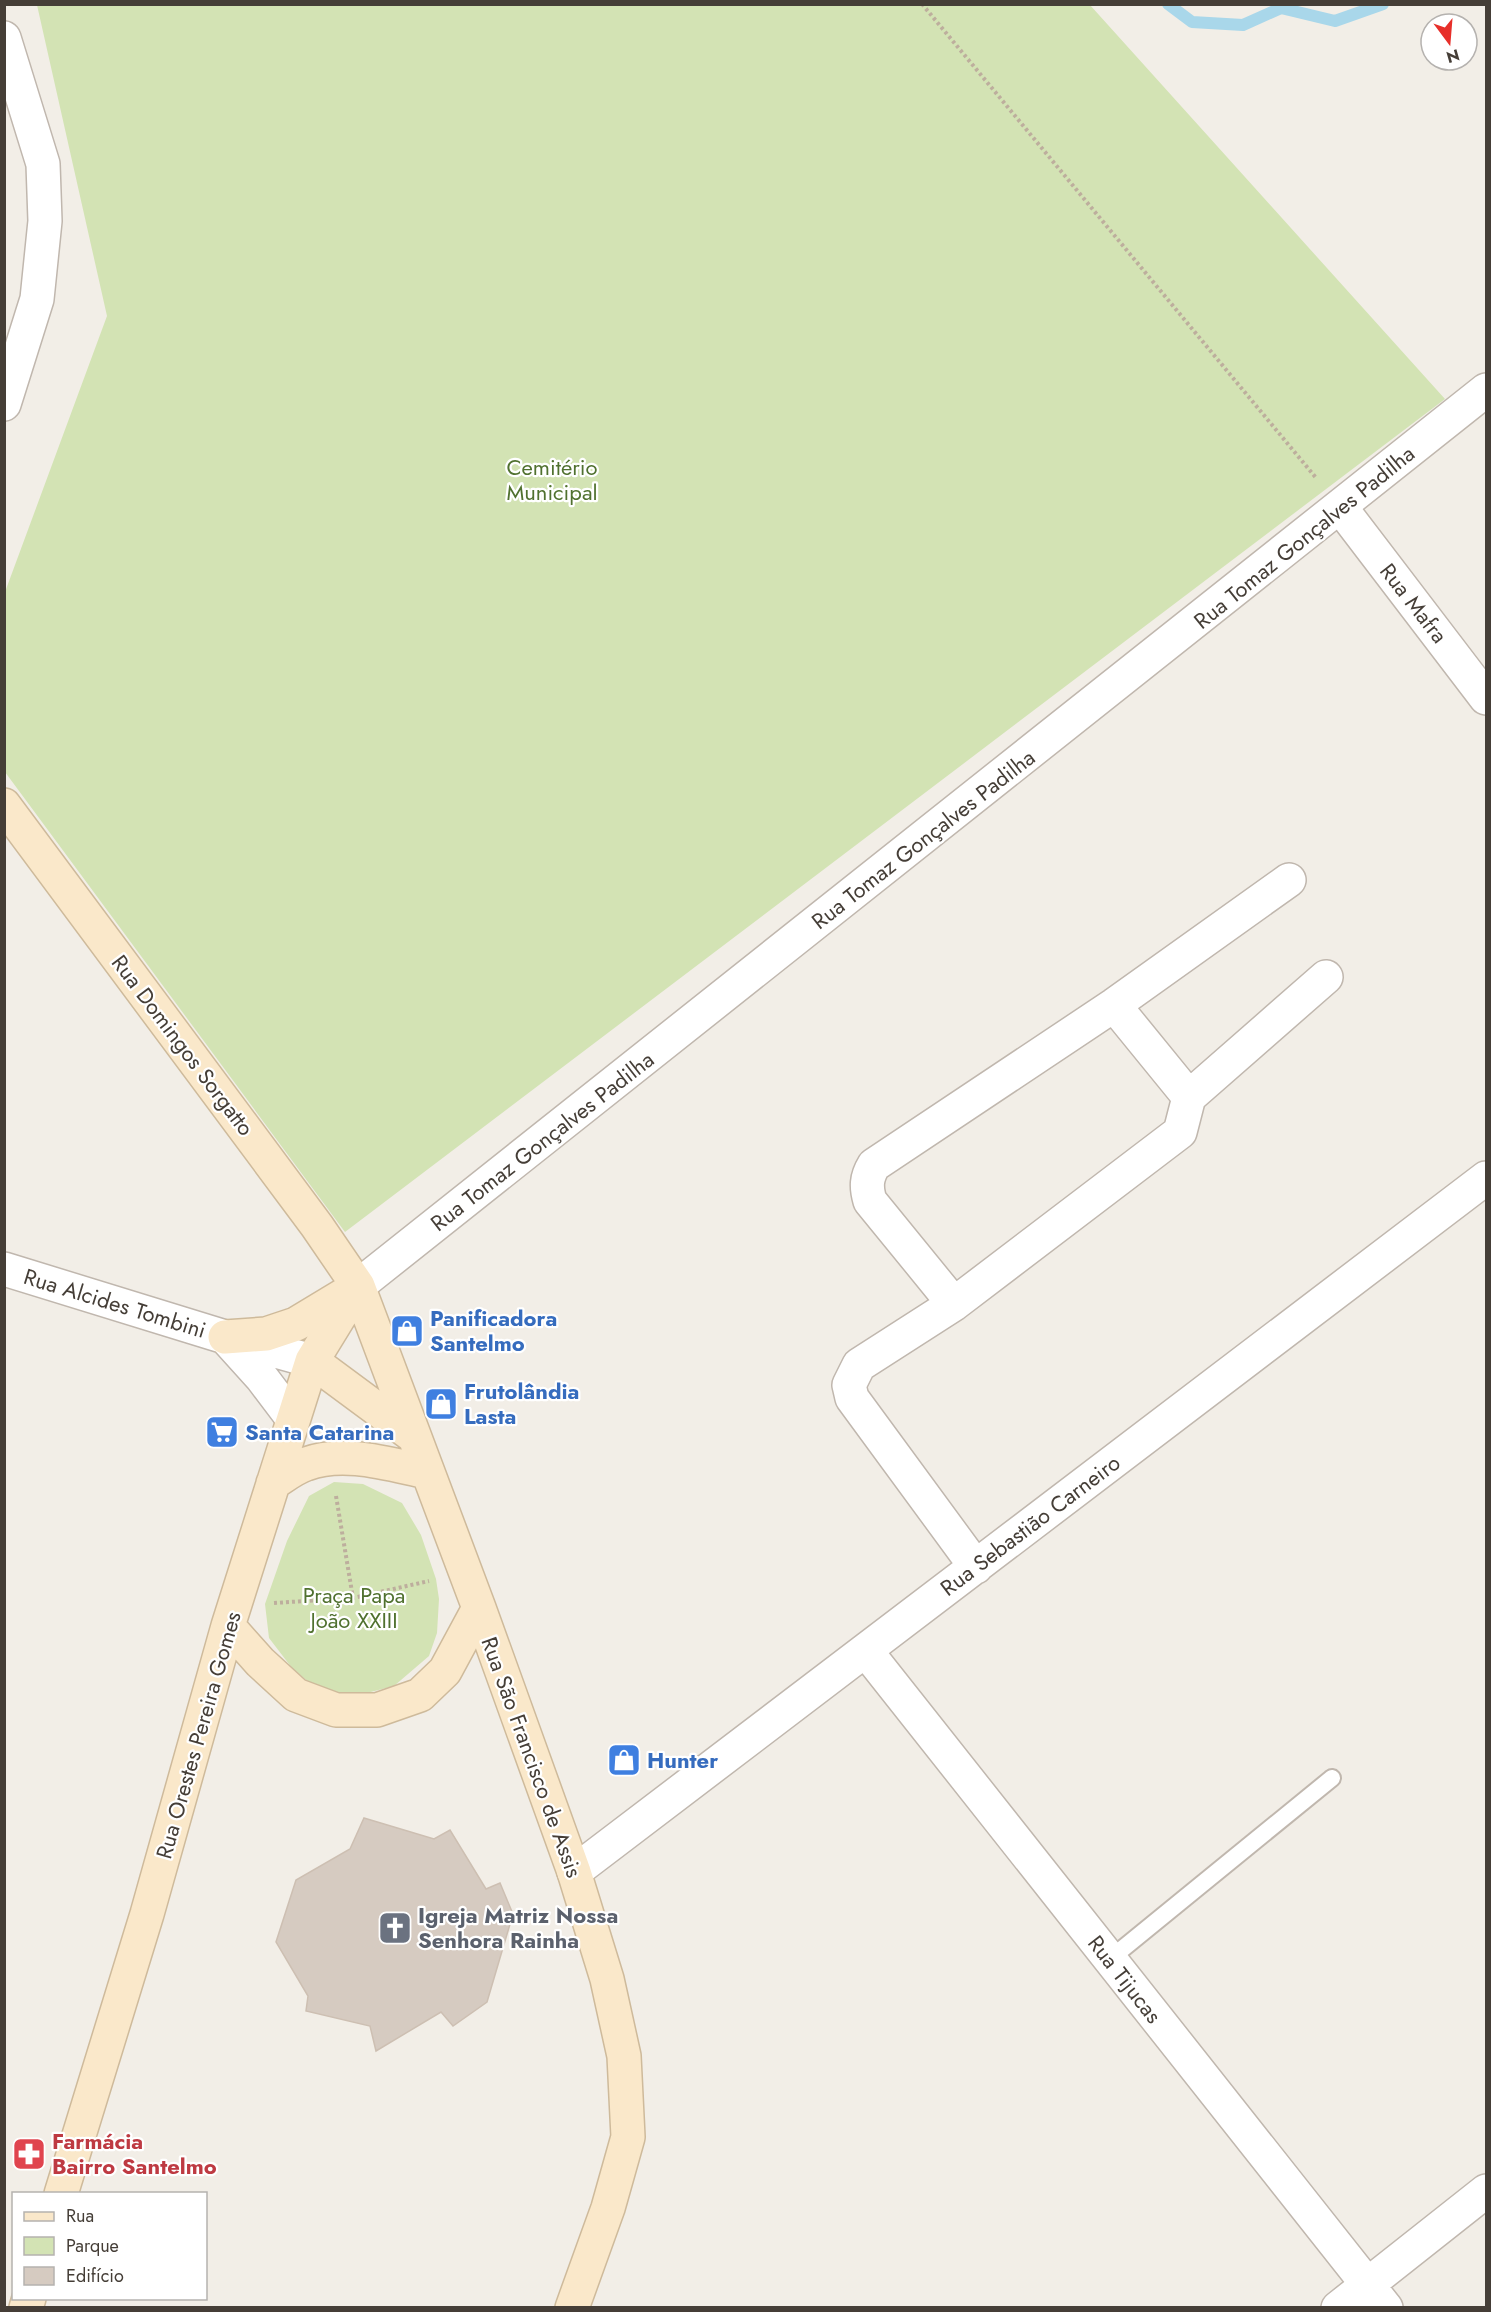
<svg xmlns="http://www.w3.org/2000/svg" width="1491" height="2312" viewBox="0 0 1491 2312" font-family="Jost,sans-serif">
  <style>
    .green { fill: #d3e3b4 }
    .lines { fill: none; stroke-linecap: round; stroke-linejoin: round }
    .stream { stroke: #a9d7ea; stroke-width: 12 }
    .building { fill: #d6cbc1; stroke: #cdbfb2; stroke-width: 1.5 }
    .service-casing { stroke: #c0b7ae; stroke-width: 20 }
    .minor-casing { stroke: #c0b7ae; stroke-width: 36 }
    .tertiary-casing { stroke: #c0b7ae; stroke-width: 36 }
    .secondary-casing { stroke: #ceba9b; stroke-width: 36 }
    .path { stroke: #bdae9d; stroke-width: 4; stroke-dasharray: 3 3; stroke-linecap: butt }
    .service { stroke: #fff; stroke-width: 16 }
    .minor { stroke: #fff; stroke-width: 33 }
    .tertiary { stroke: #fff; stroke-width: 33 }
    .secondary { stroke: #fae8ca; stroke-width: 33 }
    .labels { text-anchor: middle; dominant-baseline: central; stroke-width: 4.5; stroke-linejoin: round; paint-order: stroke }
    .park-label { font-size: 22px; fill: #50712f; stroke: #fff }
    .street-label { font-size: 22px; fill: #453e37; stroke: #fff }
    .shop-label { font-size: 22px; font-weight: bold; fill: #366cbe; stroke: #fff; text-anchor: start }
    .worship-label { font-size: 22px; font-weight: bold; fill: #5b616d; stroke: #fff; text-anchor: start }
    .health-label { font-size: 22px; font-weight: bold; fill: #be3a42; stroke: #fff; text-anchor: start }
  </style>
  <rect width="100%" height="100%" fill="#f2eee7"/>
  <path class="green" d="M37,5H1090L1445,399L345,1232L5,772V592L107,316Z
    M334,1482L363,1484L402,1503L421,1535L436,1579L439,1599L437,1633L429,1656L394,1686L351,1697L318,1690L292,1668L269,1638L265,1604L287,1541L309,1496Z"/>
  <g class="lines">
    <path class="stream" d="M1168,4L1192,22L1243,25L1281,8L1335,21L1383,4"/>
  </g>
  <path class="building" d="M364,1818L434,1839L450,1830L486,1889L500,1883L513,1914L487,2002L453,2026L441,2012L376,2051L370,2026L306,2011L308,1996L276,1942L296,1880L350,1849Z"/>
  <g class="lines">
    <defs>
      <path id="service" d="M1110,1959L1332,1778"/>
      <path id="minor" d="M4,38L43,164L45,221L37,299L4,404
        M1341,508L1486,698
        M1114,1005L1189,1097
        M954,1304L870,1201C866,1187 866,1178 874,1165L1114,1005L1289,880
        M976,1567L852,1398L849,1385L859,1365L954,1304L1180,1132L1189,1097L1326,977
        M866,1651L1386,2308
        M574,1872L1486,1178
        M1338,2308L1486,2191"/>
      <path id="tertiary" d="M4,1269L225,1337L312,1361
        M358,1286L1486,390
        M225,1337L262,1378L293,1419"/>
      <path id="secondary" d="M4,805L317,1226L358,1286L479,1608L574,1872L607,1979L624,2056L628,2137L608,2208L572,2308
        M225,1337L266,1334L296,1324L354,1289
        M312,1361L412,1435
        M273,1483C283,1477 294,1468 306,1464C344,1450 388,1464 427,1472
        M228,1626L260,1662L296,1695L336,1710H377L420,1695L445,1671L479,1608
        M61,2194L147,1914L228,1626L312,1361L358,1286
        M26,2308L29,2298"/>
    </defs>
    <use href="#service" class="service-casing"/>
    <use href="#minor" class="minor-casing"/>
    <use href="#tertiary" class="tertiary-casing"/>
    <use href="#secondary" class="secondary-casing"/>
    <path class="path" d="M922,4L1317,479
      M336,1496L353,1598
      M274,1603L353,1598L429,1581"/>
    <use href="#service" class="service"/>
    <use href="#minor" class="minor"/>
    <use href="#tertiary" class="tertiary"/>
    <use href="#secondary" class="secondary"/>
  </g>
  <defs>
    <symbol id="shop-square" viewBox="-11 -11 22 22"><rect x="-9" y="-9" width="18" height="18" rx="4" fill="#3f7fe0" stroke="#fff"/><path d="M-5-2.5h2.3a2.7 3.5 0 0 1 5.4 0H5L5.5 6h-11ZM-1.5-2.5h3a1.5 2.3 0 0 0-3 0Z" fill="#fff"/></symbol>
    <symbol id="supermarket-square" viewBox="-11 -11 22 22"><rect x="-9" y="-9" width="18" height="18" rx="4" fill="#3f7fe0" stroke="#fff"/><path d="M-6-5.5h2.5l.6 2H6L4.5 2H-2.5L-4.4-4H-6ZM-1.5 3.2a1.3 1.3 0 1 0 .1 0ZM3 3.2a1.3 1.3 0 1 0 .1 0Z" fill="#fff"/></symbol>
    <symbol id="church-square" viewBox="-11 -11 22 22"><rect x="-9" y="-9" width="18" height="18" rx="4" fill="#6b7280" stroke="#fff"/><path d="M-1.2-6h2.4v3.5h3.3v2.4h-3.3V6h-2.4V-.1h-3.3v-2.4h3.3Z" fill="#fff"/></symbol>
    <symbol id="pharmacy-square" viewBox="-11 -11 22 22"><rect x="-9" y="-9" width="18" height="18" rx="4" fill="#e0444e" stroke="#fff"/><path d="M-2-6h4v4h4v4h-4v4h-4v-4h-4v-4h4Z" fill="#fff"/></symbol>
  </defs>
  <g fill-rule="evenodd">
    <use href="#shop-square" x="388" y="1312" width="38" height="38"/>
    <use href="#shop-square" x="422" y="1385" width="38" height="38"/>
    <use href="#supermarket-square" x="203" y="1413" width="38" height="38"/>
    <use href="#shop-square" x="605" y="1741" width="38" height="38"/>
    <use href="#church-square" x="376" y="1909" width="38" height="38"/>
    <use href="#pharmacy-square" x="10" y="2135" width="38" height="38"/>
  </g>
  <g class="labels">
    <g class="park-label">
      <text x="552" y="467">Cemitério<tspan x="552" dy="25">Municipal</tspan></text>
      <text x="354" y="1595">Praça Papa<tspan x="354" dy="25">João XXIII</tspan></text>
    </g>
    <g class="street-label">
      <text transform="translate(1304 537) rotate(-39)">Rua Tomaz Gonçalves Padilha</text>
      <text transform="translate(1414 603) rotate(52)">Rua Mafra</text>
      <text transform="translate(923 839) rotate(-38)">Rua Tomaz Gonçalves Padilha</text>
      <text transform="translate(183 1045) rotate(53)">Rua Domingos Sorgatto</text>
      <text transform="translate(542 1141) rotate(-38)">Rua Tomaz Gonçalves Padilha</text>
      <text transform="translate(115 1303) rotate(17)">Rua Alcides Tombini</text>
      <text transform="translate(1030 1525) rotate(-37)">Rua Sebastião Carneiro</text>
      <text transform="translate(198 1735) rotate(-74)">Rua Orestes Pereira Gomes</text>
      <text transform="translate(532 1757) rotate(70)">Rua São Francisco de Assis</text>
      <text transform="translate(1125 1979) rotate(52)">Rua Tijucas</text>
    </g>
    <g class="shop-label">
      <text x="430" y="1318">Panificadora<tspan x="430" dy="25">Santelmo</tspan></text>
      <text x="464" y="1391">Frutolândia<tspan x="464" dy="25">Lasta</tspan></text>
      <text x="245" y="1432">Santa Catarina</text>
      <text x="647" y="1760">Hunter</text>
    </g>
    <g class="worship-label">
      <text x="418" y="1915">Igreja Matriz Nossa<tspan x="418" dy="25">Senhora Rainha</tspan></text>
    </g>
    <g class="health-label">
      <text x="52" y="2141">Farmácia<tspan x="52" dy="25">Bairro Santelmo</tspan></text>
    </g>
  </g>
  <rect width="1491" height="2312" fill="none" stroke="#453e37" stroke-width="12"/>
  <rect x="12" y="2192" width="195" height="108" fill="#ffffff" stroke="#b5b2af" stroke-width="1.5"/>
  <rect x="24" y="2212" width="30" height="9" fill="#fae8ca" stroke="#b5b2af" stroke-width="1.5"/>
  <text x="66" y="2222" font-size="18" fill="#453e37">Rua</text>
  <rect x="24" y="2237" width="30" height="18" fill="#d3e3b4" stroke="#b5b2af" stroke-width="1.5"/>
  <text x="66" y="2252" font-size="18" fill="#453e37">Parque</text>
  <rect x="24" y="2267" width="30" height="18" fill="#d6cbc1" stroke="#b5b2af" stroke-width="1.5"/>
  <text x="66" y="2282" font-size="18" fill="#453e37">Edifício</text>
  <g transform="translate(1449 42) rotate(164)"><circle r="28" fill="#ffffff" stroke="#b5b2af" stroke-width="1.5"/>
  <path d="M0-4.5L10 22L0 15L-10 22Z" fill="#e72f2a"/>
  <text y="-9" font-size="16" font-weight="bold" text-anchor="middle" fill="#453e37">N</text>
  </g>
</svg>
